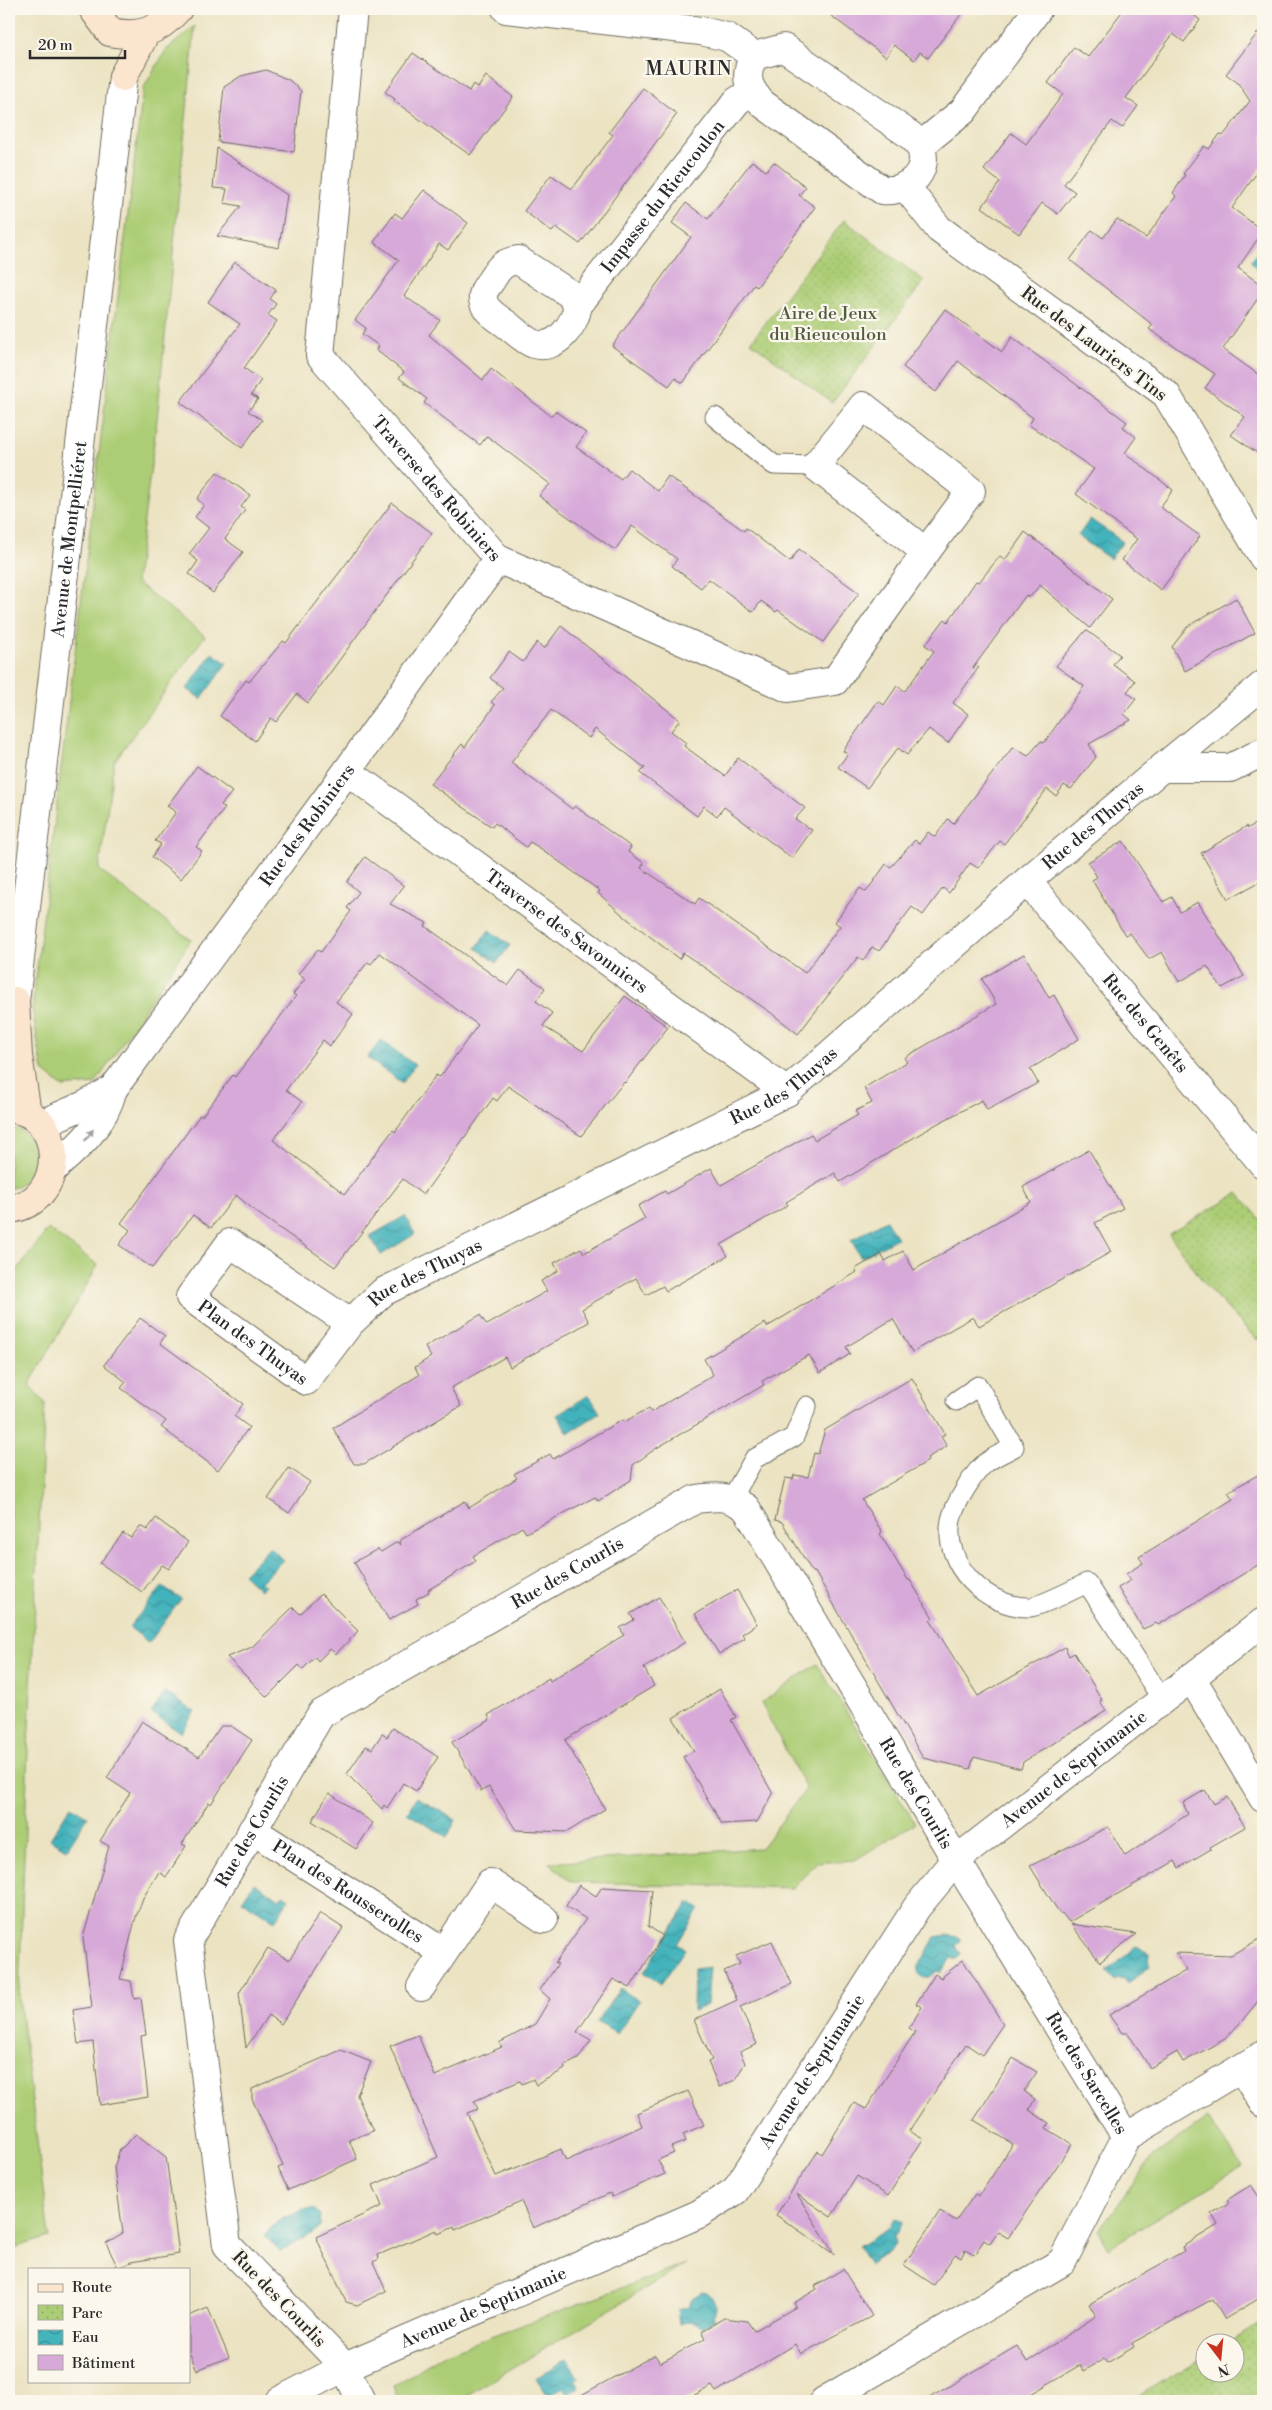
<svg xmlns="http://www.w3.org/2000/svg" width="1272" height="2410" viewBox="0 0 1272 2410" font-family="'Libre Bodoni',serif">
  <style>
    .grass { fill: #accd75; stroke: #6c7c50 }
    .park { fill: url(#park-dots); stroke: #6c7c50 }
    .water { fill: url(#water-waves); stroke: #376f74 }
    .building { fill: #d7a9d9; fill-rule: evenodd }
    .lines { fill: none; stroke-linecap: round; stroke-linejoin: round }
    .lane-casing { stroke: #6e6b60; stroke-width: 21 }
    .street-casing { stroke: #6e6b60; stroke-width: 30 }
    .secondary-casing { stroke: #6e6b60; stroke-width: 30 }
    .lane { stroke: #fff; stroke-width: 19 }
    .street { stroke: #fff; stroke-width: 28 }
    .secondary { stroke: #fbe5cf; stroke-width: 28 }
    .oneway { fill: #a0a0a0 }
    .labels { text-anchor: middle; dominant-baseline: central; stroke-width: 4.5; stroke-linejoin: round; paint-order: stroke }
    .street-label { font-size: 18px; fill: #2b2b2b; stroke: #fbf7ec }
    .park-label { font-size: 18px; fill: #525c41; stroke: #fbf7ec }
    .quarter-label { font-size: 20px; letter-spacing: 1px; fill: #2b2b2b; stroke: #fbf7ec }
  </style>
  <defs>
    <pattern id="park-dots" width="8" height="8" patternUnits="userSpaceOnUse" patternTransform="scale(1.25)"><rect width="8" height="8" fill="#accd75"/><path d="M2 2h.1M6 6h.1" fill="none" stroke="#94b065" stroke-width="1.8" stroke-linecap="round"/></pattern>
    <pattern id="water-waves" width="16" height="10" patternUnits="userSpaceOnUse" patternTransform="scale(1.25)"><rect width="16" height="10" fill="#43b3bc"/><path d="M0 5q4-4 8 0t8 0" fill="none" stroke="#389299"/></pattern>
  </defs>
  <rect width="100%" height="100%" fill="#fbf7ec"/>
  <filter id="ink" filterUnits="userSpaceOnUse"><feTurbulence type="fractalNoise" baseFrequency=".02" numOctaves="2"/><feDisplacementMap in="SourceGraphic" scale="10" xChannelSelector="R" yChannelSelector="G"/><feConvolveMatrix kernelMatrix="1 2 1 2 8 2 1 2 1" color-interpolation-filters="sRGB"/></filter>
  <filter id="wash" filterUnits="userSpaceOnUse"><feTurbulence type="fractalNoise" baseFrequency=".0096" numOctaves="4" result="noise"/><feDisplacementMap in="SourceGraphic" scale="20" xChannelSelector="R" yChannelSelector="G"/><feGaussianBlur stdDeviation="1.12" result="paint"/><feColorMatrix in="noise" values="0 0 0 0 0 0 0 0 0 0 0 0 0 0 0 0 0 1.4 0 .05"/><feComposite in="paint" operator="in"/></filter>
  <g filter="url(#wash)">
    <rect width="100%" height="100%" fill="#ebe3c2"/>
    <path class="grass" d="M195,26L157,419L136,582L205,636L114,762L99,870L191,940L95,1084L63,1087L43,1071L32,1009L143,89L166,50Z
      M9,1126C45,1134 43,1179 9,1189Z
      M48,1229L98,1265L29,1385L45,1403L28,1749L19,1997L49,2237L11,2249L9,2229L10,1280Z
      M817,1664L915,1823L855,1860L816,1863L793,1888L571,1882L549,1863L761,1848L806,1789L761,1703Z
      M1208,2118L1242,2167L1108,2248L1098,2231L1152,2157Z
      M686,2264L457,2401H398L393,2386L446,2353Z"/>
    <path class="park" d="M844,220L924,281L832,403L751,342Z
      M1238,1193L1263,1222V1335L1257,1340L1207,1287L1169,1234Z
      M1263,2322V2401H1130L1204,2357V2372H1234V2342H1229Z"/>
    <path class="water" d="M1263,244V272L1259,273L1251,261Z
      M1090,519L1123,542L1110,559L1078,536Z
      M212,653L227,663L201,699L187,689Z
      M489,930L510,945L497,963L476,948Z
      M381,1040L415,1065L402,1083L367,1058Z
      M405,1216L415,1234L381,1255L370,1236Z
      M886,1220L897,1238L861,1258L851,1240Z
      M589,1395L600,1413L568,1433L557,1415Z
      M270,1547L283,1560L261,1582L265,1586L260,1590L243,1574Z
      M162,1587L181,1599L149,1643L129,1627Z
      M165,1692L195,1712L181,1733L151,1713Z
      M416,1797L456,1820L447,1837L407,1813Z
      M71,1806L88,1816L67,1849L50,1839Z
      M254,1883L280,1899L283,1895L289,1899L275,1921L242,1901Z
      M689,1902L699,1909L677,1944L685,1949L661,1984L644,1972Z
      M947,1935L958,1937L961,1940L956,1946L961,1954L956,1958H951L941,1973L937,1971L930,1977L924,1978L918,1974V1968L935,1937Z
      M1136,1947L1149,1953L1150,1966L1127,1984L1125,1980L1119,1979L1116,1981L1107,1971Z
      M710,1967L707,2005L693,2011L694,1969Z
      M620,1988L639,2001L617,2034L597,2022Z
      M305,2209H314L321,2215L320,2227C309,2238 293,2241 281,2253L264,2235L278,2221Z
      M896,2218L903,2222L894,2237L896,2245L888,2253L869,2264L858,2246L890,2227Z
      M702,2292C714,2295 720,2305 713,2316L715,2320L702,2327C695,2321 688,2320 679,2323L677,2310L689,2307L692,2298Z
      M567,2359L578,2377L575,2380L579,2387L568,2394L563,2387L548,2396L536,2378Z"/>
    <g id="blocks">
      <path class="building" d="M822,9H965L928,58L920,52L914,60L894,45L886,57Z
        M1124,9H1192L1190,12L1200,20L1184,42L1173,34L1126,98L1138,106L1122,128L1112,121L1064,184L1075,192L1058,214L1042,203L1019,234L982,207L1000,182L984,170L1011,133L1026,144L1063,94L1048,83L1074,47L1088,57Z
        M1263,26V164L1232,208L1263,231L1238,268L1263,286V291L1223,349L1263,378V457L1231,435L1245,417L1205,388L1215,374L1149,329L1153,325L1070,260L1092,230L1103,238L1117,219L1146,238L1176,196L1173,193L1185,175L1183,174L1204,146L1209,149L1220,134L1223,136L1250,101L1238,83L1226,74Z
        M413,53L469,91L473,84L478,88L486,76L513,97L470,155L394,101L395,99L385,92Z
        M266,70L289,80L301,91L294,152L218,142L224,87L241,76Z
        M643,88L677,114L580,244L556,227L552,232L524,211L551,175L572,189L613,135L609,132Z
        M217,148L287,195L279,248L217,236L241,206L224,203L227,189L213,188Z
        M752,161L766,171L774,162L806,187L799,195L815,207L757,287L754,285L683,383L675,378L669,386L612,346L691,237L672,223L686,203L708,219Z
        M424,190L468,223L448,250L439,244L404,296L440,320L429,335L483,380L491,369L551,416L555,411L586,433L576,447L621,479L629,469L658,491L668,476L744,531L746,528L790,562L799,549L859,593L823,642L778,610L776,612L761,601L753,612L709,579L701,588L672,566L677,559L632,526L615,550L539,496L550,484L487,436L480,445L424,403L427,399L399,378L404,372L376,350L379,346L362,334L366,328L355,320L399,260L374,242L395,213L402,218Z
        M235,262L276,290L270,299L276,304L268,315L277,321L244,368L261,380L251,395L258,399L248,411L262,420L242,448L180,402L240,324L208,302Z
        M945,309L1002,352L1012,337L1127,422L1123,427L1136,437L1125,453L1173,490L1160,507L1200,536L1161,590L1122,560L1137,539L1076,494L1094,469L1029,425L1033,418L958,361L936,392L903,367Z
        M217,472L250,495L241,507L245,510L225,539L243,552L213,593L189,574L198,561L189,554L209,528L195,517L204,505L197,499Z
        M392,503L432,533L308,703L297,694L276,722L271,718L255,741L220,716L246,680L249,682L283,641L286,643Z
        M1025,532L1112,599L1090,628L1040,585L1029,598L1026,595L973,668L979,667L953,703L968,714L948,743L929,729L907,755L898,748L867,788L838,767L848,754L843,751L878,701L884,705L897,686L905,691L934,651L925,645L945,619L948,622L976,581L979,582L1000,556L1005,560Z
        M1236,598L1255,633L1185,671L1172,647L1188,626Z
        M561,626L680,720L671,731L686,743L684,746L725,776L738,758L805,808L795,819L812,830L792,858L724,807L717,816L704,806L697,816L640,773L645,768L595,729L589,738L551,710L511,763L572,809L575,806L631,847L628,852L644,863L641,868L695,904L699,898L805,973L840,926L835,922L860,888L866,892L886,864L891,867L915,840L919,844L928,832L935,837L948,819L953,824L1013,747L1028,756L1041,741L1044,743L1084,686L1056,666L1086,630L1120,655L1113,664L1135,681L1127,692L1136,699L1124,714L1131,720L1089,744L1096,757L1071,789L1064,785L1056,796L1047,789L1004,844L1000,841L978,868L970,863L949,893L943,888L923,915L912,907L879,951L872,947L863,961L858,957L798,1034L770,1012L683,953L679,959L625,917L598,893L600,891L543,850L530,842L526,847L495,823L492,827L430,784L462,744L465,747L495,705L491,702L503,688L490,678L509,652L523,662L537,642L544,649Z
        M197,766L232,792L221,805L225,808L196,847L202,851L181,879L152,857L161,844L155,841L176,812L167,806Z
        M1263,820V880L1228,899L1201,853L1247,826L1248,828Z
        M1123,841L1163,902L1172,897L1180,912L1198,902L1244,976L1222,988L1207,966L1179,982L1162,952L1149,959L1130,933L1125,935L1092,880L1097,877L1088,862Z
        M365,857L404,886L390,904L427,923L425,926L508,986L520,970L545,988L536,1001L552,1013L543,1026L583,1051L625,996L668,1027L625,1083L624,1082L581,1136L508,1086L497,1101L493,1098L423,1195L403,1179L335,1267L259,1214L236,1195L211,1228L193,1215L152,1268L119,1245L130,1230L121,1223L200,1115L202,1116L233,1075L235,1077L296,996L293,994L305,979L298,974L317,950L321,952L351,911L347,908L359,892L347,882ZM380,953L478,1025L440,1077L436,1075L395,1132L393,1130L345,1194L273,1140L302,1102L286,1090L323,1040L330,1046L353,1014L336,1002L368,962L371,964Z
        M1024,954L1049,998L1054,995L1079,1039L1030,1069L1038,1083L987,1110L982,1100L933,1126L840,1182L835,1173L786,1202L788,1205L721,1245L728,1256L666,1291L663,1286L646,1295L636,1278L582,1309L589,1322L510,1367L505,1357L451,1388L461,1406L364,1464H354L333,1428L419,1375L415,1367L431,1357L425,1347L480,1315L487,1325L547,1291L541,1281L558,1271L554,1263L581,1248L584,1253L645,1219L638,1206L665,1191L667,1194L711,1168L721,1185L811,1134L815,1140L858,1115L855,1111L872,1103L864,1088L907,1062L904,1058L996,1004L982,979Z
        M1089,1150L1123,1208L1095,1223L1111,1252L979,1326L973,1317L912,1352L893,1319L846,1347L850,1354L820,1373L809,1355L762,1381L764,1385L655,1449L633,1465L631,1480L598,1501L595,1497L526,1533L522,1527L473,1556L476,1561L428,1590L429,1592L416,1599L418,1604L389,1620L354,1562L378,1549L381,1552L397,1542L401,1545L399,1541L465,1501L469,1508L517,1478L514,1474L550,1454L553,1459L622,1420L624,1422L649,1408L651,1412L713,1375L704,1359L765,1323L767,1327L857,1272L855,1269L881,1254L885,1261L903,1251L914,1270L1031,1202L1023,1187Z
        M140,1318L165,1336L160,1343L243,1404L234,1416L249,1427L218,1470L161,1427L166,1421L121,1388L126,1382L104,1365Z
        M912,1378L945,1434L941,1437L947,1446L927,1458L928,1461L862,1500L882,1532L880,1534L908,1580H910L933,1618L930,1620L978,1696L1065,1647L1069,1656L1074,1653L1102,1700L1100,1701L1106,1711L1023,1762L1021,1769L974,1757L970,1769L923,1758L815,1572L813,1573L782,1522L775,1520L785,1478L793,1479L794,1475L808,1477L814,1453L818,1454L825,1430Z
        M289,1468L310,1482L289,1513L268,1499Z
        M1263,1472V1562L1158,1625L1156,1623L1143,1629L1118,1588L1131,1580L1126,1574L1143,1563L1139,1557L1233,1499L1228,1492Z
        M156,1518L188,1542L169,1569L162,1565L142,1592L100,1563L123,1533L131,1538L140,1526L147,1530Z
        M737,1590L757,1624L742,1634L745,1638L719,1654L695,1614Z
        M321,1594L358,1631L336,1654L330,1649L318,1661L315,1657L303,1669L299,1665L267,1697L227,1657L252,1647L293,1607L300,1614Z
        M659,1597L685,1642L644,1668L654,1686L565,1740L605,1809L567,1832L516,1830L489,1787L481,1791L452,1742L490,1720L488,1715L549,1678L550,1681L624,1635L620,1628L634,1620L630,1614Z
        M720,1689L736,1717L731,1720L773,1794L757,1822L722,1824L683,1757L694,1751L673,1718Z
        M142,1721L199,1757L221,1726H231L252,1740L211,1804L209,1802L182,1844L186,1846L166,1877L159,1872L143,1898L135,1920L120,1979L131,1981L134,1999L141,1998L146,2035L141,2036L148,2097L100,2105L93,2042L78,2044L73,2010L92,2007L83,1938L109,1846L100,1841L130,1793L107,1778Z
        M393,1728L438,1757L416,1791L403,1783L387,1808L384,1805L382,1809L347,1774L366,1746L372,1749L382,1734L387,1737Z
        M1205,1790L1214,1804L1227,1797L1245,1827L1210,1847L1211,1849L1179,1868L1175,1861L1069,1922L1062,1913L1060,1914L1030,1866L1108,1827L1125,1856L1188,1814L1183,1803Z
        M329,1793L373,1823L356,1849L312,1821Z
        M579,1885L596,1896L602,1887L652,1890L648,1926L663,1936L630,1988L613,1979L577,2032L591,2040L578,2059L564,2066L565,2069L536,2085L533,2079L522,2084L520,2081L474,2101L478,2109L467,2113L496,2176L561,2149L566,2161L642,2126L637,2113L688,2091L704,2125L683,2134L686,2141L671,2147L674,2153L658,2160L665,2174L612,2197L610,2193L533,2228L521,2201L455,2230L454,2227L438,2234L436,2230L378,2255L379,2259L373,2262L386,2291L357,2305L346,2302L316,2237L382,2206L373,2185L438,2157L390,2046L418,2035L435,2076L502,2047L499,2043L535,2024L550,1999L540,1990L558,1964L555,1963L586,1919L566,1906Z
        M320,1913L343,1928L281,2024L268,2015L246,2048L239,1993L268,1948L289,1960Z
        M1071,1924L1136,1934L1100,1962Z
        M1263,1937V1995L1241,2022L1225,2039L1183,2062L1177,2052L1150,2068L1128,2033H1122L1109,2015L1187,1970L1176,1953L1231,1955Z
        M772,1941L792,1984L740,2007L757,2044L740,2052L745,2063L735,2080L719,2087L708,2062L712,2060L694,2020L737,2000L724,1971L740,1964L736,1956Z
        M963,1960L1003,2024L982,2055L966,2044L909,2131L923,2139L888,2196L857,2176L831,2217L797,2194L834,2254L776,2215L818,2151L822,2154L854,2103L866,2109L915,2032L909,2028L922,2007L916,2004L935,1974L941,1978Z
        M341,2050L371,2062L357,2095L373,2131L349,2140L357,2159L288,2190L278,2168L283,2166L252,2099V2089Z
        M1013,2058L1037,2072L1024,2091L1035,2099L1029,2110L1049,2123L1046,2128L1072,2144L1008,2238L998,2232L990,2244L984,2240L974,2255L965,2250L961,2258L955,2254L934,2285L904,2265L940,2211L956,2221L975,2194L979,2196L1013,2144L974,2120Z
        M136,2134L166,2157L179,2254L131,2262L118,2268L106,2243L123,2233L114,2167L120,2150Z
        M1251,2185L1263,2203V2296L1225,2319L1213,2299L1132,2343L1134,2347L1107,2363L1104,2359L1084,2371L1080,2365L1019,2401H924L1017,2346L1027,2362L1096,2316L1089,2304L1184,2251L1182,2247L1218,2225L1211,2213L1229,2203L1227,2200Z
        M843,2269L872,2316L801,2354L795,2344L716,2392L712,2386L683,2401H570L655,2355L660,2363L706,2338L702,2331L724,2318L747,2321L754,2331L796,2307L794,2303L817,2289L815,2286Z
        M208,2308L229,2357L197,2370L189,2352V2316Z"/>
    </g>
  </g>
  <g filter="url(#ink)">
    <use href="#blocks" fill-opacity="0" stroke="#6e6b60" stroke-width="1"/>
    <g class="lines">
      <defs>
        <path id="lane" d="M715,417L774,465L815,466
          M956,1401L978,1386L1014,1447C1005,1452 995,1456 987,1462C975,1470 954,1505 951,1520C942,1565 987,1608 1030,1607C1042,1606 1074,1589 1087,1583L1162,1699
          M732,1498L754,1459L794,1437L807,1406"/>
        <g id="street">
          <path id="s1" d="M353,9L320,355L498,559L788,688L835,681L926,552"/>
          <path d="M506,9L701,31L727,37L754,56"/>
          <path d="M784,48L910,135C914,139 919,143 921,148C930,173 906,193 882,190L763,104C748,88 743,77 754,56Z"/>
          <path d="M920,146L963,111L1038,9"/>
          <path d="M905,186L939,229L1166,394L1263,557"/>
          <path id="s2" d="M578,305L570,294L518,260C504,262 499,267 492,279C487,286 480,294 484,303C487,312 499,319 506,324C514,330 525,341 534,344C557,351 575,324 578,305L737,101L751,92"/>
          <path d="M863,406L971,491L926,552L815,466Z"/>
          <path d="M1263,685L1162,768H1230L1263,752"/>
          <path id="s3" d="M347,771L787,1092"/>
          <path id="s4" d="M1027,881L1263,1164"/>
          <path id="s5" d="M15,1001L123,77"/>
          <path d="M41,1124L87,1104L113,1089"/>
          <path id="s6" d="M54,1168C80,1146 104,1124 113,1089L347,771L498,559"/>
          <path id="s7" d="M350,1323L230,1243L190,1297L306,1381L350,1323L383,1292L787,1092L1027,881L1162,768"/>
          <path d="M1191,1677L1263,1798"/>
          <path id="s8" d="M252,1830L443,1952"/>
          <path d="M421,1987L490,1883L544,1919"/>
          <path d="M1242,2069L1263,2103"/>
          <path d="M1126,2137L1263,2055"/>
          <path id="s9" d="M279,2401L345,2367L699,2214L735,2191L917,1907L956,1860L1263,1622"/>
          <path id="s10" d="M361,2401L345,2367L227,2245L188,1940L321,1714L696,1499C718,1496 727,1495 746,1508L956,1860L1126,2137L1062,2262L824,2401"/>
        </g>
        <path id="secondary" d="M93,9L110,32C139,38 158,32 178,9
          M123,77L145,34
          M15,1001L18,1056L27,1113
          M9,1108C68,1113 67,1203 9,1209"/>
      </defs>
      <use href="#lane" class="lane-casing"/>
      <use href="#street" class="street-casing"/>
      <use href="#secondary" class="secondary-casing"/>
      <use href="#lane" class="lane"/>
      <use href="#street" class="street"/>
      <use href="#secondary" class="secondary"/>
    </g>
    <defs><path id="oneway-solid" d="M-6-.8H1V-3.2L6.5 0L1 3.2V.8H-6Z" transform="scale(1.25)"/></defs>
    <use class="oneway" href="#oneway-solid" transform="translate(89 1135) rotate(-54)"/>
  </g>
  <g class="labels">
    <g class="street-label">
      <text stroke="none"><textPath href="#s2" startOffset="405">Impasse du Rieucoulon</textPath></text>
      <text transform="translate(1094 344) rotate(37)">Rue des Lauriers Tins</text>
      <text stroke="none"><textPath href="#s1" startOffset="525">Traverse des Robiniers</textPath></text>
      <text stroke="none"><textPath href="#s5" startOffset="465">Avenue de Montpelliéret</textPath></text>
      <text stroke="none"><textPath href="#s6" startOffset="428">Rue des Robiniers</textPath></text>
      <text stroke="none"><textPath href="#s7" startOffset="1329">Rue des Thuyas</textPath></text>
      <text stroke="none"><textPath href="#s3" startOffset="272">Traverse des Savonniers</textPath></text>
      <text stroke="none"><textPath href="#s4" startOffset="185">Rue des Genêts</textPath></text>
      <text stroke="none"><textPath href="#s7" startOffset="924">Rue des Thuyas</textPath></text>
      <text stroke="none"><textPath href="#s7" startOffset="519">Rue des Thuyas</textPath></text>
      <text stroke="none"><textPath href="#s7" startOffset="289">Plan des Thuyas</textPath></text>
      <text stroke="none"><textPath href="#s10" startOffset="1061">Rue des Courlis</textPath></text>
      <text stroke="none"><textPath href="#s9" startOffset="1050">Avenue de Septimanie</textPath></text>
      <text stroke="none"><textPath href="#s10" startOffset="1594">Rue des Courlis</textPath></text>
      <text stroke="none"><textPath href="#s10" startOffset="641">Rue des Courlis</textPath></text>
      <text stroke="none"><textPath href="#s8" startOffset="114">Plan des Rousserolles</textPath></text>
      <text stroke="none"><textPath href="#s9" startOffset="645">Avenue de Septimanie</textPath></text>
      <text stroke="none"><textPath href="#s10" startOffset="1922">Rue des Sarcelles</textPath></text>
      <text transform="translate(279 2299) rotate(46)">Rue des Courlis</text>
      <text stroke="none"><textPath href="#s9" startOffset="225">Avenue de Septimanie</textPath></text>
    </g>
    <g class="park-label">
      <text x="828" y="313">Aire de Jeux<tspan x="828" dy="21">du Rieucoulon</tspan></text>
    </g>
    <g class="quarter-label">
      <text x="689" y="69">MAURIN</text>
    </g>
  </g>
  <rect width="1272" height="2410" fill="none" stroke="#fbf7ec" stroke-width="30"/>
  <rect x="28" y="2268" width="162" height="115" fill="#fbf7ec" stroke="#a8a59f"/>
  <rect x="38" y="2284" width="25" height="8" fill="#fbe5cf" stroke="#a8a59f"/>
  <text x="72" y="2292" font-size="15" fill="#2b2b2b">Route</text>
  <rect x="38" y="2305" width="25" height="15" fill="url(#park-dots)" stroke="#a8a59f"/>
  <text x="72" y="2318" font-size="15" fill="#2b2b2b">Parc</text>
  <rect x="38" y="2330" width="25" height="15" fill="url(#water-waves)" stroke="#a8a59f"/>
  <text x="72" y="2342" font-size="15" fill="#2b2b2b">Eau</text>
  <rect x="38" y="2355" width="25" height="15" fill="#d7a9d9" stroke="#a8a59f"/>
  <text x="72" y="2368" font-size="15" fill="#2b2b2b">Bâtiment</text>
  <g transform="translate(1220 2358) rotate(164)"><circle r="24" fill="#fbf7ec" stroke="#a8a59f"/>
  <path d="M0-4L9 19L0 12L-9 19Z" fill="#c8321e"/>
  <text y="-8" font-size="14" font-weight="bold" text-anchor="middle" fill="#2b2b2b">N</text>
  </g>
  <path d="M30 50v8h95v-8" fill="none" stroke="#2b2b2b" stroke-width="2.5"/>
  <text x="38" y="50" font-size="15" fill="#2b2b2b" stroke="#fbf7ec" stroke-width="4" paint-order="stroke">20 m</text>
</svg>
